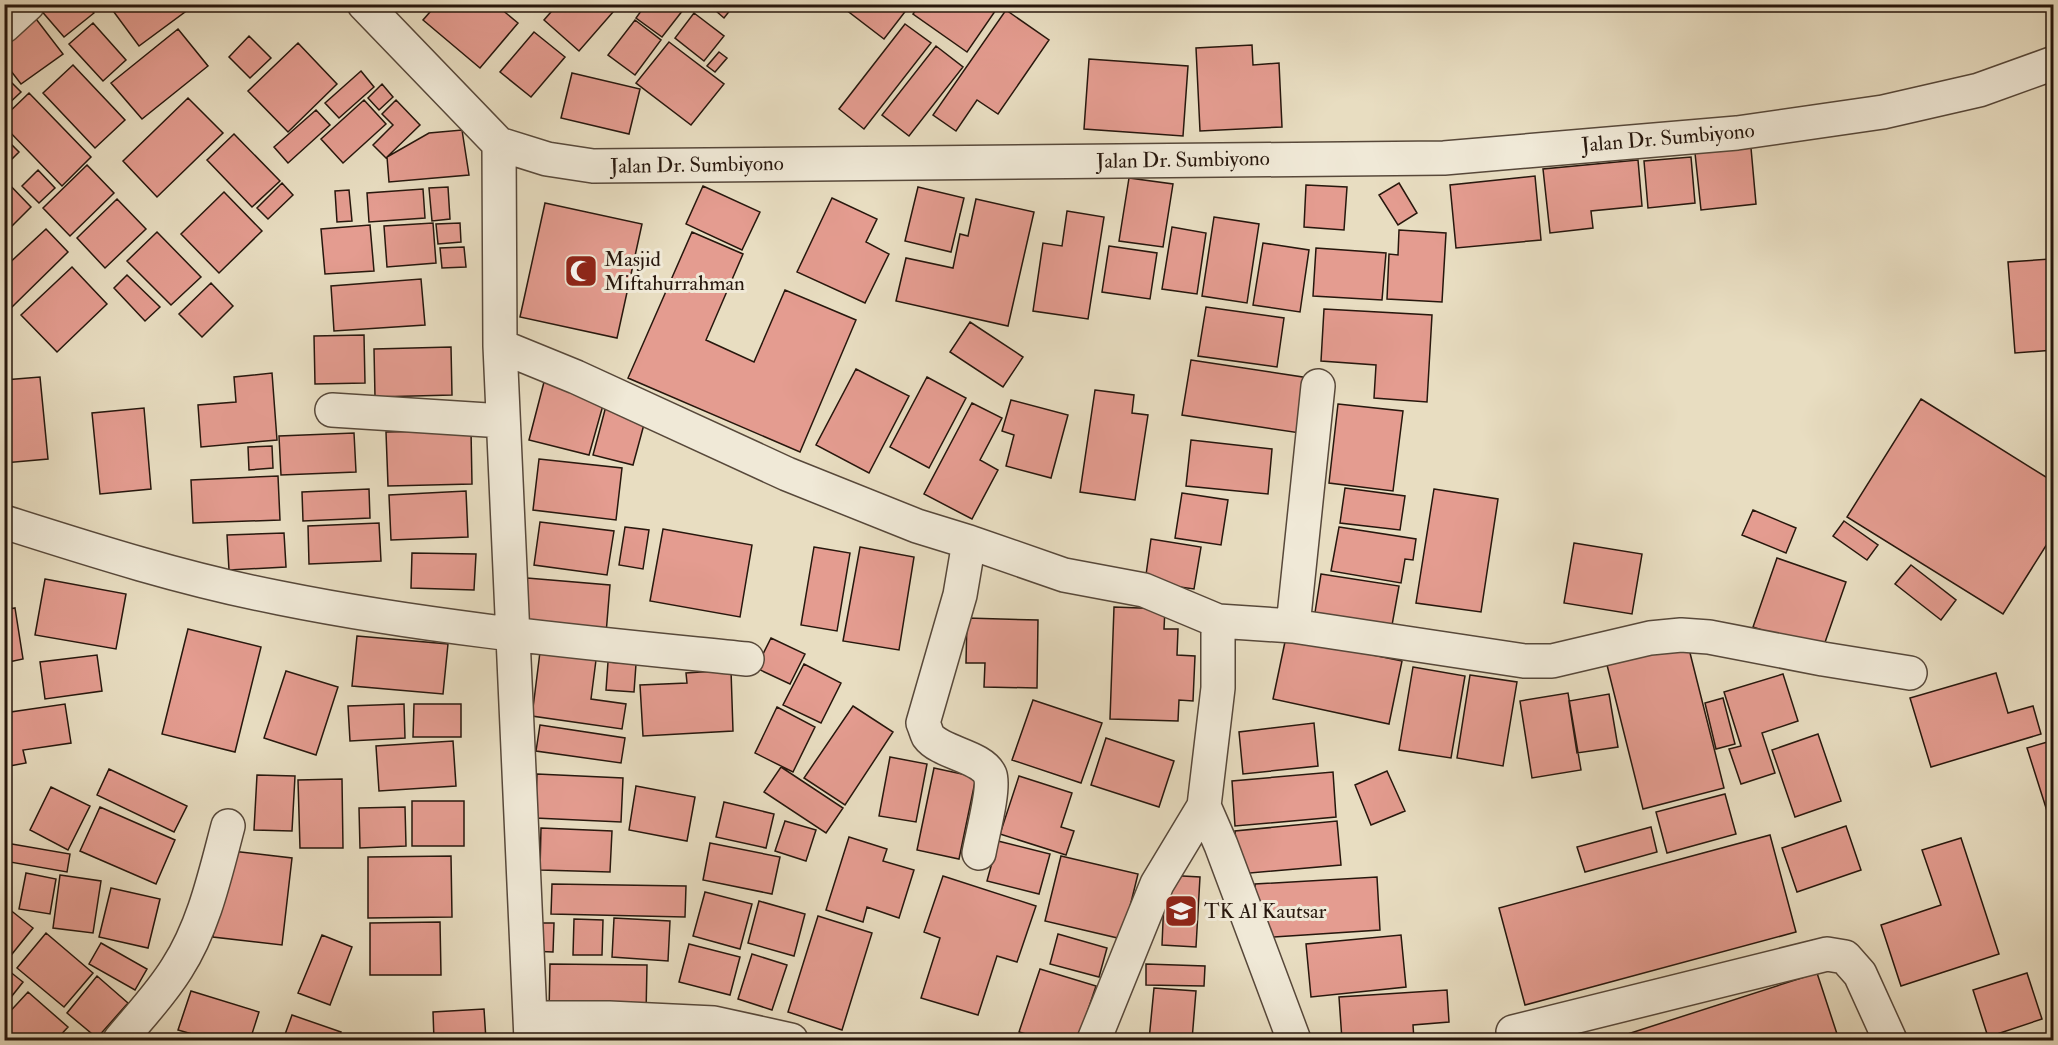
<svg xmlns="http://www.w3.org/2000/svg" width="2058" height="1045" viewBox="0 0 2058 1045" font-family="'IM FELL Double Pica',serif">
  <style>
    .building { fill: #e49c90; stroke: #27170d; stroke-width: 1.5 }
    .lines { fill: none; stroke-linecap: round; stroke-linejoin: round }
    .minor-casing { stroke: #57483a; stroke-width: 36 }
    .minor { stroke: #f0e9d7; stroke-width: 33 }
    .labels { text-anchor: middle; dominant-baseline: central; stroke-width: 6; stroke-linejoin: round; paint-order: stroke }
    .street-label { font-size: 21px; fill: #27170d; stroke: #f0e9d7 }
    .poi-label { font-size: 21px; fill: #27170d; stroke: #f0e9d7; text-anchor: start }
  </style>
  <rect width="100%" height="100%" fill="#e8ddc1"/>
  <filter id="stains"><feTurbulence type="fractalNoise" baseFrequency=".00333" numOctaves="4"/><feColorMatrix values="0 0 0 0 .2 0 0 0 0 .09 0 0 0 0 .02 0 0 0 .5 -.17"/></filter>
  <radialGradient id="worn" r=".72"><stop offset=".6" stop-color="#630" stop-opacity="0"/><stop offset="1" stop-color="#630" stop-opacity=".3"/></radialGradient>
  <path class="building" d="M43,4H87L94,13L64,37L39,8Z
    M108,4H186L189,9L139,46Z
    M437,4H495L518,23L480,68L423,20Z
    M558,4H620L579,51L544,20Z
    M646,4H676L683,10L662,37L636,18Z
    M708,4H735L724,18Z
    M842,4H911L884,39L841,6Z
    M920,4H1000L967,52L913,14Z
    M1006,10L1049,40L998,114L977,100L956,131L933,115Z
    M694,13L724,36L704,61L675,38Z
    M33,15L63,54L21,84L4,62V36Z
    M635,20L661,40L635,75L608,55Z
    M93,23L126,60L103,81L69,44Z
    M905,24L931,43L864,129L839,109Z
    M178,29L208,66L142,119L111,83Z
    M534,32L565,57L531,97L500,72Z
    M249,36L271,58L250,78L229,57Z
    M669,42L724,84L691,125L636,83Z
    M298,43L337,84L288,132L248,91Z
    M1252,45L1253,65L1279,63L1282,127L1200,131L1196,48Z
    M936,46L963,67L909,136L882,115Z
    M719,52L727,58L715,72L707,66Z
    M1089,59L1188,66L1183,136L1084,129Z
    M73,65L125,120L95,148L43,93Z
    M361,71L374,87L339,118L325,103Z
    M572,73L640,89L629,134L561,118Z
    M4,75L21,92L4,108Z
    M382,84L393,97L379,110L368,98Z
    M29,93L91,157L62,186L4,126V117Z
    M188,98L223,133L157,197L123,161Z
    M364,100L386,124L343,163L321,139Z
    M396,100L420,125L386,158L373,145L393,125L382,114Z
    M316,110L330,125L288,163L274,147Z
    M462,130L469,175L389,182L387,157L429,133Z
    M234,134L280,181L252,207L207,160Z
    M4,137L19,152L4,167Z
    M1751,148L1756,204L1701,210L1695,153Z
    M1691,157L1695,203L1648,208L1644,161Z
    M1638,160L1642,206L1591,211L1593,228L1550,233L1543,169Z
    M87,165L114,193L70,236L43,208Z
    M38,170L55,188L39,203L22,186Z
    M1535,176L1541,240L1456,248L1450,185Z
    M1129,178L1173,184L1163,247L1119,241Z
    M4,179L31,207L5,233L4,232Z
    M282,183L293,195L268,219L257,208Z
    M1399,183L1417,213L1398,225L1379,195Z
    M1306,185L1347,187L1344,230L1304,227Z
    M703,186L760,212L742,250L686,224Z
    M448,187L450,219L432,221L429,188Z
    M918,187L964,198L951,252L905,241Z
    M423,189L425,218L369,222L367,193Z
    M349,190L352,221L337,222L335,191Z
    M224,192L262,231L219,273L181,234Z
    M832,198L877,219L866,242L889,254L865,303L797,272Z
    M117,199L146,229L105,268L77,238Z
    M976,199L1034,212L1008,326L896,301L906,258L953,268L960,234L968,236Z
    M545,203L642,224L617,338L520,317Z
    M1067,211L1104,217L1088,319L1033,311L1043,243L1062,246Z
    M1214,217L1259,224L1247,303L1202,296Z
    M2054,218V257H2050L2047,219Z
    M433,223L436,263L387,267L384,226Z
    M460,223L461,242L438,244L436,224Z
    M370,225L374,271L325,274L321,229Z
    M1172,227L1206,233L1197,294L1162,289Z
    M46,229L68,252L12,307L4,300V268Z
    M1399,230L1446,233L1442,302L1387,299L1389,254L1398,255Z
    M157,232L201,277L171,305L127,261Z
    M692,232L743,254L706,340L754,362L785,290L856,320L800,452L628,378Z
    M1263,243L1309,250L1300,312L1253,305Z
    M1109,246L1157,253L1150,299L1102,292Z
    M464,247L466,267L442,268L440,248Z
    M1316,248L1386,253L1382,300L1313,296Z
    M2050,259L2054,309V350L2015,353L2008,262Z
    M72,267L107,304L57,352L21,315Z
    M127,275L160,307L145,321L114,288Z
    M421,279L425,325L334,331L331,286Z
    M211,283L233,306L202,337L179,314Z
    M1206,307L1284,318L1277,367L1198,356Z
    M1324,309L1432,315L1427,402L1374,398L1376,365L1321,361Z
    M970,322L1023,357L1003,387L950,352Z
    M364,335L365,383L315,384L314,336Z
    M451,347L452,395L375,397L374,349Z
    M1191,360L1309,378L1300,433L1182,415Z
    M856,369L909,396L869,473L816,445Z
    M272,373L277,440L201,447L198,405L236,402L234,377Z
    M40,377L48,459L4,463V380Z
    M927,377L966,398L929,468L890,447Z
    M544,382L605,398L589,455L529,440Z
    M1095,390L1134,395L1132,413L1148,415L1135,500L1080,492Z
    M1921,399L2054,482V533L2003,614L1847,517Z
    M1011,400L1068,415L1051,478L1006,466L1014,435L1002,431Z
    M972,403L1002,418L980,460L998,470L972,519L924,494Z
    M1338,404L1403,411L1393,491L1329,483Z
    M606,406L646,417L633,465L593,455Z
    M144,408L151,489L100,494L92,413Z
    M471,430L472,484L388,486L386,432Z
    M354,433L356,472L281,475L279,436Z
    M1191,440L1272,449L1268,494L1186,486Z
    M272,446L273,468L249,470L248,447Z
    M539,459L622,468L616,520L533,510Z
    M278,476L280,520L193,523L191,480Z
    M1345,488L1405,496L1400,530L1340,523Z
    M369,489L370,518L303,521L302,492Z
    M1434,489L1498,499L1481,612L1416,603Z
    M466,491L468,537L391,540L389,495Z
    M1182,493L1228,500L1221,545L1175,538Z
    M1753,510L1796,528L1786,553L1742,535Z
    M1844,521L1878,545L1867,560L1833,536Z
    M540,522L614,531L607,575L534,565Z
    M379,523L381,561L309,564L308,526Z
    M625,527L649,530L643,569L619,565Z
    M1339,527L1416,539L1413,560L1405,559L1401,583L1331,571Z
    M663,529L752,545L740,617L650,601Z
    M284,533L286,567L229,570L227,535Z
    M1151,539L1201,547L1194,589L1145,582Z
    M1574,543L1642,554L1632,614L1564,603Z
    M814,547L850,553L837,631L801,625Z
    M860,547L914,557L899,650L843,641Z
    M412,553L476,554L474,590L411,588Z
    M1777,558L1846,582L1822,651L1753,627Z
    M1911,565L1956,600L1941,620L1895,584Z
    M1321,574L1399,586L1391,631L1314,619Z
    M527,578L610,585L606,634L523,627Z
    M45,579L126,594L116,649L35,635Z
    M1114,607L1165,609L1164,629H1178L1177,655L1195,656L1193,701L1179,700L1178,721L1110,719Z
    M15,608L23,659L4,663V610Z
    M967,618L1038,620L1037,688L984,687L985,663H966Z
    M188,629L261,647L235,752L162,734Z
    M357,636L448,644L443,694L352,686Z
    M1286,637L1402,661L1389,724L1273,699Z
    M771,638L805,654L790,684L756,668Z
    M1687,641L1724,788L1643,809L1606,661Z
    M540,652L596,660L591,699L626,704L622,729L532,716Z
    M97,655L102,691L45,699L40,662Z
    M608,662L636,664L634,692L606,690Z
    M804,664L841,683L821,723L783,705Z
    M1413,667L1465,676L1451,758L1399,750Z
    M731,670L733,731L643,736L640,685L687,683L686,673Z
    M286,671L338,687L316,755L264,738Z
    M1996,673L2008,713L2033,706L2041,734L1931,767L1910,698Z
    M1783,674L1798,721L1762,733L1775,773L1741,784L1729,749L1741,746L1724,692Z
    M1470,675L1517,682L1503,766L1457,758Z
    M1568,693L1581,770L1532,778L1520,701Z
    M1609,694L1618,747L1577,753L1569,701Z
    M1723,698L1735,744L1716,749L1705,703Z
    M1033,700L1102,723L1081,783L1012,760Z
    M65,704L71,743L23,750L26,763L4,767V713Z
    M404,704L405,738L350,741L348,706Z
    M414,704H461V737H413Z
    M853,706L893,732L845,805L804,778Z
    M777,707L815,727L793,772L755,753Z
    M1314,723L1318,766L1243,774L1239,732Z
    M540,725L625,738L621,763L536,751Z
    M1818,734L1841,801L1795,817L1772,750Z
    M1106,738L1174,761L1159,807L1091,785Z
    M2054,740V833L2027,748Z
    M453,741L456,786L379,791L376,746Z
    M890,757L927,764L916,822L879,816Z
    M781,767L843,808L826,833L764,792Z
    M934,768L976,777L959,859L917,850Z
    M109,769L187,806L174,832L97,795Z
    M1387,771L1405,811L1371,825L1355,785Z
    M1333,772L1336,817L1235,826L1232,781Z
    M537,774L623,778L621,822L535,818Z
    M257,775L295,776L292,831L254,830Z
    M1019,776L1072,793L1061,827L1074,831L1066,855L1000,834Z
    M342,779L343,848H300L298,780Z
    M636,786L695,797L687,841L629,830Z
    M51,787L90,806L68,850L30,830Z
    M1725,794L1736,834L1667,853L1656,812Z
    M412,801H464V846H412Z
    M724,802L774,814L766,848L716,837Z
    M100,807L175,840L156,884L80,851Z
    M405,807L406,846L360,848L359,808Z
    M785,821L816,830L806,861L775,851Z
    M1337,821L1341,865L1239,874L1235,831Z
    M1846,826L1861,870L1797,892L1782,848Z
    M1651,827L1657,852L1585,872L1577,847Z
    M541,828L612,831L610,872L540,870Z
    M1770,835L1796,932L1525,1005L1499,908Z
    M849,837L887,849L883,861L914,870L899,918L867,907L863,922L826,910Z
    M1961,838L1999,954L1901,986L1881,925L1941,905L1922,850Z
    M998,841L1050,854L1039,894L987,881Z
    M6,843L70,854L67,872L4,861Z
    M710,843L780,857L772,894L703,880Z
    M223,850L292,858L282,945L213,937Z
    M451,856L452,917L368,918V857Z
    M1061,856L1138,874L1122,939L1045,921Z
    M26,873L56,879L50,914L19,909Z
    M60,875L101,881L93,933L53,928Z
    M1165,875L1200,877L1196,947L1162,945Z
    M943,876L1036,906L1017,962L997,956L978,1015L921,998L940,938L924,932Z
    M1377,877L1380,930L1258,938L1255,884Z
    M552,884L686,886L685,917L551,914Z
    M111,888L160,899L148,948L99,937Z
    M705,892L752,904L740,949L693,936Z
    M759,901L805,914L794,956L748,943Z
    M4,905L33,928L8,959L4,957Z
    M818,916L872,933L842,1030L788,1012Z
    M614,918L670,921L668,961L612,957Z
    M574,919L603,920L602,955H573Z
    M440,922L441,975H370V923Z
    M530,923H554L553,952L529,951Z
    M46,933L93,973L64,1007L17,968Z
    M1058,934L1107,948L1099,977L1050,964Z
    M322,935L352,947L330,1005L298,993Z
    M1401,935L1406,987L1311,997L1306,944Z
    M101,943L147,969L135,990L89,964Z
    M689,944L740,957L730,995L679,982Z
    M752,954L787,965L772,1010L738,999Z
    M550,964L647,965L646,1015L549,1013Z
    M1146,964L1205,966L1204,986L1146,985Z
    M4,967L23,982L4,1006Z
    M1040,969L1096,986L1078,1040H1046L1019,1032Z
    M1817,973L1839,1040H1609Z
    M2027,973L2042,1019L1988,1037L1973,990Z
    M97,976L128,1003L97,1038L67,1013Z
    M1154,988L1196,991L1192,1040H1149Z
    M1447,990L1449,1022L1413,1025L1414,1040H1342L1339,997Z
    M191,991L259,1012L250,1040H213L178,1030Z
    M28,992L68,1027L56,1040H4V1018Z
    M484,1009L486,1040H434L433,1012Z
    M292,1015L341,1032L338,1040H283Z
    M561,1033L640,1040H560Z"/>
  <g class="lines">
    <defs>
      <path id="minor" d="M364,4L499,144L547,159L593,166L1444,158L1737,133L1883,112L1979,90L2054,63
        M4,26L28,4
        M499,144L500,346L531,1040
        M500,346L576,377L787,474L917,526L969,542L1064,575L1144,590L1218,621V688L1204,806L1157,884L1094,1040
        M332,410L503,421
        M4,522C95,551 186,580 280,598C434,629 591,643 747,659
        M969,542L960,595L923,723C925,727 926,732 928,736C940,753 982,756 990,775C995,788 982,836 979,853
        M1218,621L1293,626L1524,661H1552L1650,638L1681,635L1709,637L1823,659L1910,673
        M1293,626L1318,386
        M1204,806L1221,845L1294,1040
        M530,1018H609L714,1023L791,1040
        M1513,1032L1827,954L1845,957L1860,974L1890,1040
        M120,1040C139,1017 161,994 177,968C204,926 215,875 228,826"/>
    </defs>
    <use href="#minor" class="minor-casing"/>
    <use href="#minor" class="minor"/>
  </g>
  <defs>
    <symbol id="mosque-square" viewBox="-11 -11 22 22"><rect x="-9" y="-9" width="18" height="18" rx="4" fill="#8f2418" stroke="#f0e9d7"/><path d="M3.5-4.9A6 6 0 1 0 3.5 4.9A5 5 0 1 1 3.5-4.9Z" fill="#fff"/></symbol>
    <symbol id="school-square" viewBox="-11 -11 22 22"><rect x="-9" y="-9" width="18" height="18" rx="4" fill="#8f2418" stroke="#f0e9d7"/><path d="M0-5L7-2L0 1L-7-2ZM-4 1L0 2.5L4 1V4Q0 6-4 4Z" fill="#fff"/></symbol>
  </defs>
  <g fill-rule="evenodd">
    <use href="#mosque-square" x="562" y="252" width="38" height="38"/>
    <use href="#school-square" x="1162" y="892" width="38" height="38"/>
  </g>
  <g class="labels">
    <g class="street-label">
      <text transform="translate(1668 138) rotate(-5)">Jalan Dr. Sumbiyono</text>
      <text transform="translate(1183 160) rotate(-1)">Jalan Dr. Sumbiyono</text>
      <text transform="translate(697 165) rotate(-1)">Jalan Dr. Sumbiyono</text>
    </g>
    <g class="poi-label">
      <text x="604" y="259">Masjid<tspan x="604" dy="24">Miftahurrahman</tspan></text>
      <text x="1204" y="911">TK Al Kautsar</text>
    </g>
  </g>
  <rect width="2058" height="1045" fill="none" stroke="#e8ddc1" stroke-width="24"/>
  <rect x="6" y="6" width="2046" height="1033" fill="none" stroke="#27170d" stroke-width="3"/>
  <rect x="12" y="12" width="2034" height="1021" fill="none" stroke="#27170d" stroke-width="1.5"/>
  <rect width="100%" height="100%" filter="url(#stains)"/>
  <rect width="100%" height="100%" fill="url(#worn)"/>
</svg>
